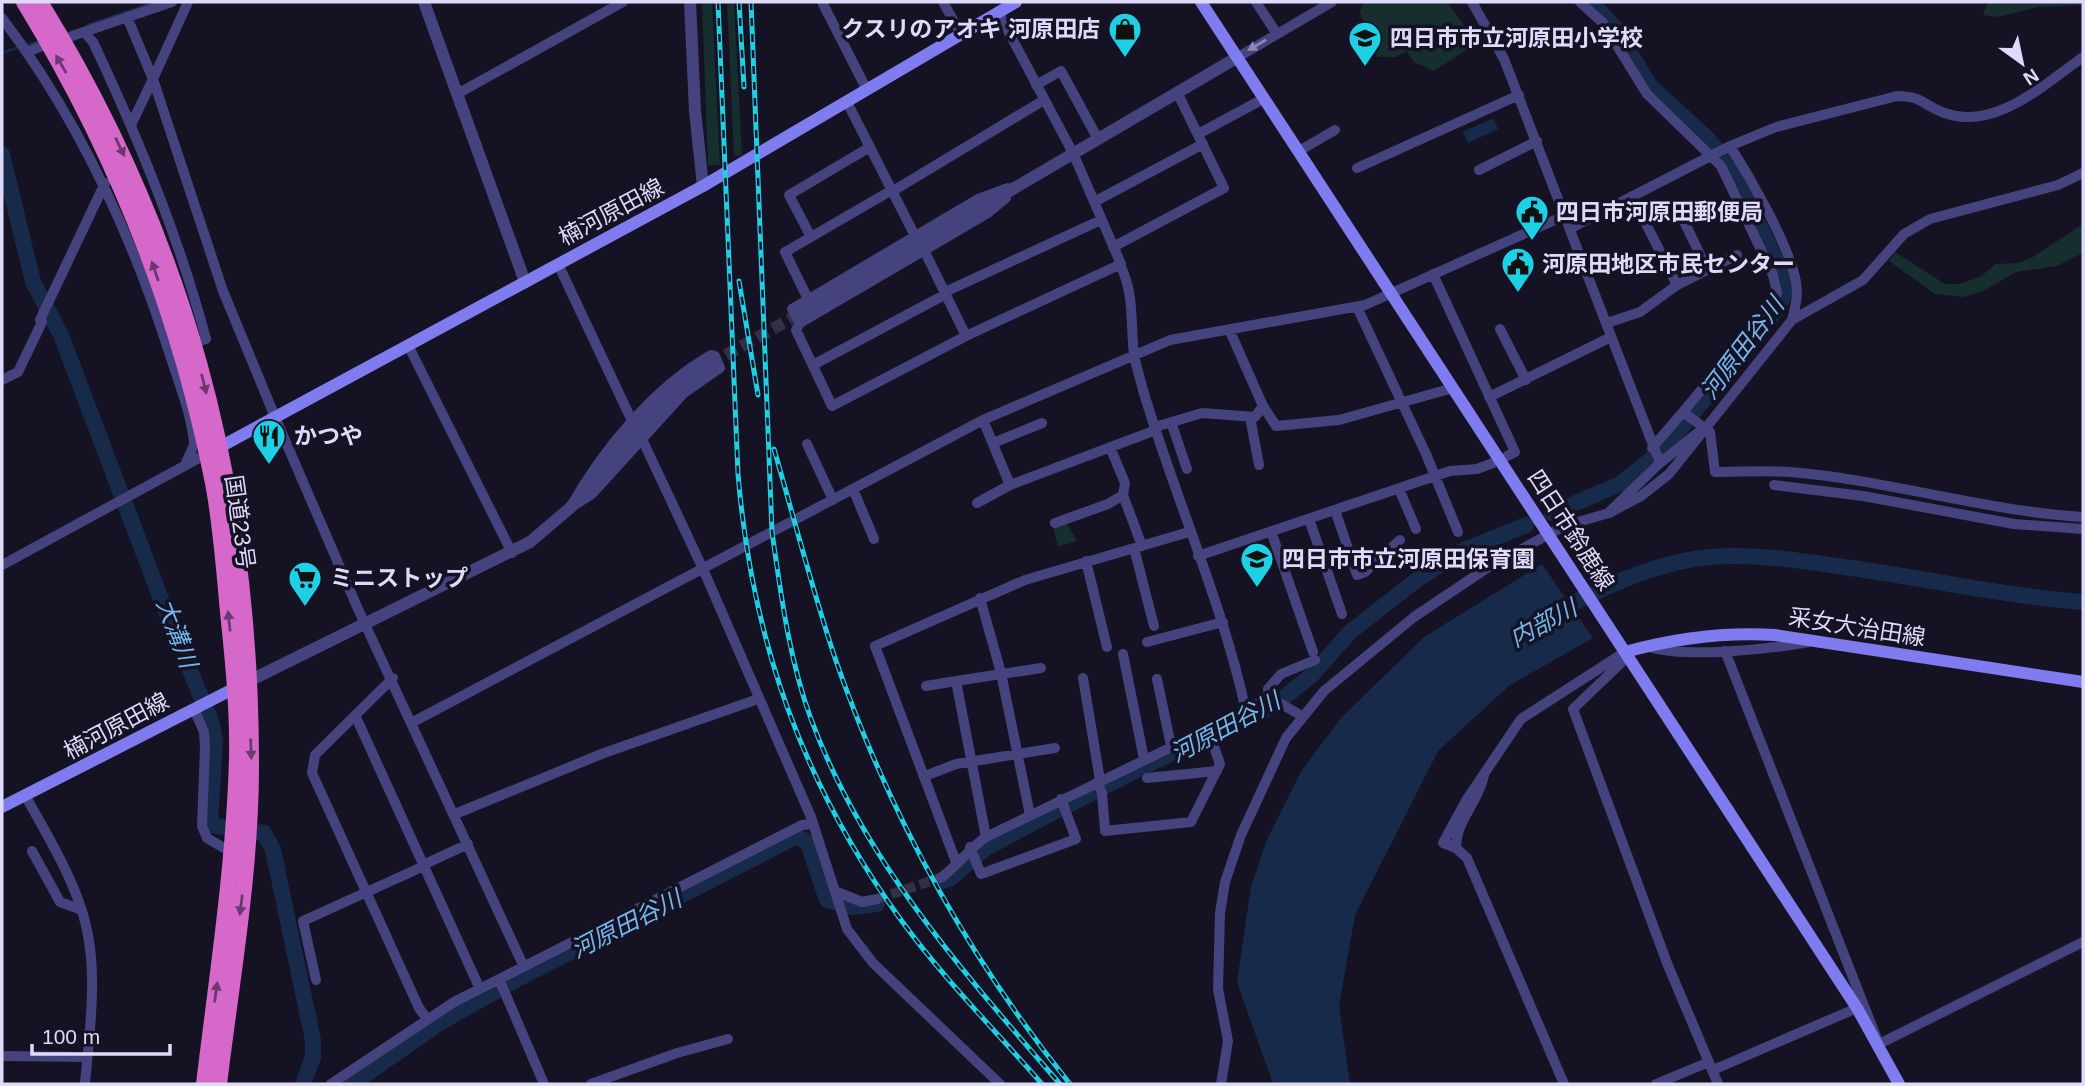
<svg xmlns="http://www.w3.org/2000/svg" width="2085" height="1086" viewBox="0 0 2085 1086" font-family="Helvetica,'Noto Sans JP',sans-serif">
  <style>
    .green { fill: #162e2d }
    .water { fill: #172a4a }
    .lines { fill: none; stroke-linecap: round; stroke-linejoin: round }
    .stream { stroke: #172a4a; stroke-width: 2.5 }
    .river { stroke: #172a4a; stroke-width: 16 }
    .minor-tunnel { stroke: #333044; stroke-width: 10; stroke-dasharray: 10 5; stroke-linecap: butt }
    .tertiary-tunnel { stroke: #333044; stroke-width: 12; stroke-dasharray: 12 6; stroke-linecap: butt }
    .minor { stroke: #45437e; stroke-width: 10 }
    .tertiary { stroke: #45437e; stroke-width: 12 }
    .secondary { stroke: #7f7cef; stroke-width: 12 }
    .trunk { stroke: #d568c9; stroke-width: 16 }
    .rail-casing { stroke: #1dd0e4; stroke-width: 5 }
    .rail { stroke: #151224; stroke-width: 2.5; stroke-dasharray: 8; stroke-linecap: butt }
    .oneway { fill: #8987b6 }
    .oneway2 { fill: #6b396e }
    .labels { text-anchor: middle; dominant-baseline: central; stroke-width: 7; stroke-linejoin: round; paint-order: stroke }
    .poi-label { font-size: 23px; font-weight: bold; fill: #dddafa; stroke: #151224; text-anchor: start }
    .street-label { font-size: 23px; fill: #dddafa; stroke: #151224 }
    .water-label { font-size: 24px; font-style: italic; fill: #74b6ee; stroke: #151224 }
  </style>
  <rect width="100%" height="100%" fill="#151224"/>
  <path class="green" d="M702,2H712L720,165H708Z
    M727,2H734L742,155L734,156Z
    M1363,2H1447L1473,37L1468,49L1434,71L1414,62L1406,51L1396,57H1377L1360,13Z
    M1988,2H2083V5L2038,7L1997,17L1983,15Z
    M2083,224V253L2057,266L2016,272L1983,291L1963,297L1935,294L1889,261L1895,252L1945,284H1959L1980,277L1996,264L2018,263L2033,257Z
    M1062,523L1067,524L1077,541L1058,547L1053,527Z"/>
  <path class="water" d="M1493,118L1498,129L1468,143L1463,132Z
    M1542,564L1593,638L1510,685L1438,751L1355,915L1339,1006L1350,1084H1273L1237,982L1251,887L1266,842L1302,770L1341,718L1424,637Z"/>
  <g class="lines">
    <path class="stream" d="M88,25L155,2
      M26,45L39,41
      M2,53L19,47"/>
    <path class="river" d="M2,154L33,282L61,335L164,607L211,721L215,740L210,825L264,833L273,850L313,1040V1057L303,1084
      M1552,513L1620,484L1664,449L1775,312L1785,293L1783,275L1731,167L1708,139L1650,86L1616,29L1591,2
      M1554,613C1600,588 1656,562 1708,557C1756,553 1804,561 1851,568C1929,579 2005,596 2083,602
      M941,881L951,878L986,848L1046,816L1147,765L1272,707L1312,675L1350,632L1418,579L1460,552L1526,525
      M352,1084L441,1022L512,982L797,836L808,843L827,900L852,907L877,904"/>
    <path class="minor-tunnel" d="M877,899L940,878"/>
    <path class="tertiary-tunnel" d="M710,364L803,312"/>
    <path class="minor" d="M188,2L153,79L223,291L275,417L358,609L524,967
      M822,2L867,90
      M943,2L961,34
      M1256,2L1277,34
      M1472,2L1504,59L1660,463
      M1580,2L1603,23L1647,94L1721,166L1773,275L1777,293L1773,304L1683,412L1710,432L1715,472C1740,472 1765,470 1790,472C1889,480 1984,511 2083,517
      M998,12L1073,153L1121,264L966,336L832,406L796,330L800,323L792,309L978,199L1008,188
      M127,17L153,79L131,125
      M2,18C78,118 130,231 168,349C177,378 191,412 194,442C194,449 187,458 185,466
      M84,32L93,42C138,137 179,237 206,339L193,343
      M72,36L172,2
      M27,52L42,46
      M1238,57L1332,2
      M1036,85L1061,71L1098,139
      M457,94L623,2
      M847,102L915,236
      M1198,134L1265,98
      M1730,146C1751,179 1786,240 1795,277C1799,292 1796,305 1792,320
      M1299,151L1335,130
      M1357,168L1519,95
      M1479,170L1537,141
      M893,191L1044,100
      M1632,196L1677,285
      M1094,202L1203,144
      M1680,213L1707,269
      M1571,228L1730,146L1776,127L1897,96C1921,96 1922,104 1942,112C1993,133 2045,84 2083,57
      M811,237L892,190
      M1113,247L1224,188L1177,92
      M924,250L966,336
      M558,264L633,423
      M1120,265C1135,294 1130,323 1134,354C1136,366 1140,378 1143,390C1175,498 1222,601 1246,711
      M1433,274L1515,452L1507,456
      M945,292L1101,220
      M808,299L785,252L811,237L789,195L870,147
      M1357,307L1426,454L1458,532
      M40,320L105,183
      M800,323L988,213L1006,198
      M1607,323L1640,312L1677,285L1737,255
      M1500,329L1526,380
      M408,345L512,553
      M711,355L715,356L720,368L684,393L592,494L570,508C602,451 654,387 711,355Z
      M813,365L946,294
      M2,380L18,372L42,322
      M1489,397L1611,337
      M1263,406L1276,426L1339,420L1453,388
      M1250,417L1259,465
      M983,420L1010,485
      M1171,422L1187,469
      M1155,427L1202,413L1255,417L1263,406L1229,329
      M642,439L703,569L811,817L847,929L873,963L1000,1084
      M993,443L1042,423
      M807,444L833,500
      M1652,448L1683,412
      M1774,485L1863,496L2014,524L2083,529
      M853,489L874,539
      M1399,489L1416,529
      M1123,495L1142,546
      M977,503L1010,485L1156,430
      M1335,510L1357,575L1365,572L1400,540
      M1610,511L1660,463L1700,431
      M1309,519L1342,614
      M1055,523L1108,504L1123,495L1125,483L1110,447
      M1271,531L1313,652
      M1134,548L1154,626
      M1198,556L1450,471L1477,469L1493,463
      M1086,561L1107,647
      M2,565L210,452
      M980,598L1001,673L1030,815
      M1147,642L1223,622
      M1647,646C1682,659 1770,649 1809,642
      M1725,651L1879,1044L2083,942
      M1625,652L1621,663L1573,709L1667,963L1718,1084
      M1123,654L1144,759
      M393,678L315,755L312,773L419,1008L427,1019
      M1083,678L1100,780
      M1157,679L1171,746
      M956,681L1041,668
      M926,686L956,681L986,837
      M1269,697L1268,689L1281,674L1315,660
      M194,709L204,732L205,748L202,826L207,838L229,851
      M355,715L480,989
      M413,722L983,420L1170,340L1365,305L1566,215
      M1484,775C1479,802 1456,820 1456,848L1467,858L1564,1084
      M925,776L956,764L1055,748
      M1147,778L1217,771
      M1097,782L1102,793L1105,831L1191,822L1220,764L1208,730
      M26,797C46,833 68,869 81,908C100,964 90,1026 85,1084
      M455,814L604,753L758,699
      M970,847L981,874L1076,839L1061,799
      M1456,848L1443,843L1467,799L1521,719L1625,652
      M32,851L60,902L82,910
      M956,862L875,646L1025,580L1189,532
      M423,865L468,844
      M940,878C948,875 971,847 986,837L1246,711L1269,697L1302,716
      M835,891L862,902L877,899
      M499,979L544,1084
      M316,980L303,921L424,866
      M2,1056L87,1057
      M1713,1070L1857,1008
      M331,1084L454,1002L802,825L812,824
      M591,1084L677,1053L728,1039
      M1221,1084L1228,1041L1218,989L1220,913L1225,882L1241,835L1286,738L1324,691L1414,617L1487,568L1564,526L1609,513L1641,496L1669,474L1792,320L1863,280L1904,234L1930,219L2058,185L2083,173
      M1656,1084L1709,1062"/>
    <path class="tertiary" d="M424,2L525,282
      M690,2L695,111L703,186
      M803,312L1238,57
      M249,681L530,542L570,508L669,394L710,364"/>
    <path class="secondary" d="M1201,2L1857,1008L1899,1084
      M220,447L703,186L1016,2
      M1625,652C1672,639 1726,632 1775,635L2083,682
      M2,807L241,685"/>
    <path class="trunk" d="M24,2C115,151 179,311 213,483C221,525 224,569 228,612C233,660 238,709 237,758C234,867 217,976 204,1084
      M40,2C185,238 250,481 251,758C252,867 232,977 219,1084"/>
    <defs>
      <path id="rail" d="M718,2L738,474C752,641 802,783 901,920C943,978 995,1030 1042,1084
        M739,2L744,87
        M751,2L772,532C781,595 789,659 811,719C863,860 963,972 1060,1084
        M739,281L758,395
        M774,449C794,518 812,589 835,658C888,812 968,957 1070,1084"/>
    </defs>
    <use href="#rail" class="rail-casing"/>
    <use href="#rail" class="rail"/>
  </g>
  <defs><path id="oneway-solid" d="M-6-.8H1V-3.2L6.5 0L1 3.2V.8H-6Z" transform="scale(1.75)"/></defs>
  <use class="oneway" href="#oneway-solid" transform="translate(1257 45) rotate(150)"/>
  <g class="oneway2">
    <use href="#oneway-solid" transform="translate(61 64) rotate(-120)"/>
    <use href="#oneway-solid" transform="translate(120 147) rotate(64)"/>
    <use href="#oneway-solid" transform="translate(155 271) rotate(-109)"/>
    <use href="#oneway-solid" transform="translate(204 384) rotate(76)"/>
    <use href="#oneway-solid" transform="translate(229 621) rotate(-96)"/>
    <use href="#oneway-solid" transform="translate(251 749) rotate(88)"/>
    <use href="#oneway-solid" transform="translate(241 905) rotate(97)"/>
    <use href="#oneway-solid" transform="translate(216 992) rotate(-82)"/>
  </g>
  <defs>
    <symbol id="shop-pin" viewBox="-11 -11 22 30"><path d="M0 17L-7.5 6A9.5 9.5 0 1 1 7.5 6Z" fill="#1dd0e4" stroke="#151224"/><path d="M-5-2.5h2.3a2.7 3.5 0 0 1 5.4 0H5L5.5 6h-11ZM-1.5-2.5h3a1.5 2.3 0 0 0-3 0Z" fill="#111"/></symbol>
    <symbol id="school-pin" viewBox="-11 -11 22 30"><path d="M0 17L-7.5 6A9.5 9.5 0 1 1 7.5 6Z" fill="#1dd0e4" stroke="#151224"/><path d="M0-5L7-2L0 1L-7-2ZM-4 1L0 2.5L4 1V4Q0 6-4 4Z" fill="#111"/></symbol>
    <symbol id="civic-pin" viewBox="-11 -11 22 30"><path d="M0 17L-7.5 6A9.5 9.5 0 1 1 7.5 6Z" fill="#1dd0e4" stroke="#151224"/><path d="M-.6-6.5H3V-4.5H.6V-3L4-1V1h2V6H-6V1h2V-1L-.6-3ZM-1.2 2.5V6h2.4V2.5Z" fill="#111"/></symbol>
    <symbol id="restaurant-pin" viewBox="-11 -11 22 30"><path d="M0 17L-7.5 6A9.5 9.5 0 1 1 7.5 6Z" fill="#1dd0e4" stroke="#151224"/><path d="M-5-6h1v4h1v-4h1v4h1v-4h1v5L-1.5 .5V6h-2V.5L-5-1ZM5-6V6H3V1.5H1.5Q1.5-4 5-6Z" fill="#111"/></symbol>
    <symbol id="supermarket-pin" viewBox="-11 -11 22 30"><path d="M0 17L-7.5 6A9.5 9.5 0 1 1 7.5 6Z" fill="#1dd0e4" stroke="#151224"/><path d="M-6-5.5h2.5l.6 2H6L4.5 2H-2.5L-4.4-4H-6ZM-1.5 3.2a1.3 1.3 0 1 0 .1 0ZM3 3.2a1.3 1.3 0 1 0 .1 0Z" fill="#111"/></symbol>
  </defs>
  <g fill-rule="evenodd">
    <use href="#shop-pin" x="1106" y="10" width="38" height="52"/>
    <use href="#school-pin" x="1346" y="19" width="38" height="52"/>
    <use href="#civic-pin" x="1513" y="193" width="38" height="52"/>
    <use href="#civic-pin" x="1499" y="245" width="38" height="52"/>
    <use href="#restaurant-pin" x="250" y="417" width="38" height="52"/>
    <use href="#school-pin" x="1238" y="540" width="38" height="52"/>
    <use href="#supermarket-pin" x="286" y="559" width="38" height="52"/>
  </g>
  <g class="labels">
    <g class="poi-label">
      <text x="1100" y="29" text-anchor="end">クスリのアオキ 河原田店</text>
      <text x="1390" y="38">四日市市立河原田小学校</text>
      <text x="1556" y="212">四日市河原田郵便局</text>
      <text x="1542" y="264">河原田地区市民センター</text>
      <text x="294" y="436">かつや</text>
      <text x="1282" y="559">四日市市立河原田保育園</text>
      <text x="330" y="578">ミニストップ</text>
    </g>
    <g class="street-label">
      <text transform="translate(611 212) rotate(-28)">楠河原田線</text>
      <text transform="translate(240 522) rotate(82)">国道23号</text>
      <text transform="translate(1571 530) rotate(57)">四日市鈴鹿線</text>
      <text transform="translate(1857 627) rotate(9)">采女大治田線</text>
      <text transform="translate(116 726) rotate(-28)">楠河原田線</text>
    </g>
    <g class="water-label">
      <text transform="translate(1742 348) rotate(-53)">河原田谷川</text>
      <text transform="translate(1543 623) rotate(-28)">内部川</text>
      <text transform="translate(177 633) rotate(69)">大溝川</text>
      <text transform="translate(1225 727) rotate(-28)">河原田谷川</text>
      <text transform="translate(626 924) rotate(-27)">河原田谷川</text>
    </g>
  </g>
  <rect width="2085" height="1086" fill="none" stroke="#dddafa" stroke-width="7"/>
  <g transform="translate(2022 63) rotate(147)" stroke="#151224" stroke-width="5" paint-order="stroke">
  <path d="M0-5L12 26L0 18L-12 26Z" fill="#dddafa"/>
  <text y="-10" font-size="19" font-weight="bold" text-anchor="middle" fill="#dddafa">N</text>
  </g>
  <path d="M32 1044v10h138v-10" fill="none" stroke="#dddafa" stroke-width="3.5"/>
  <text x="42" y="1044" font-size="21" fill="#dddafa" stroke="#151224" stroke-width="5" paint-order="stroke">100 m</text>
</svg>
